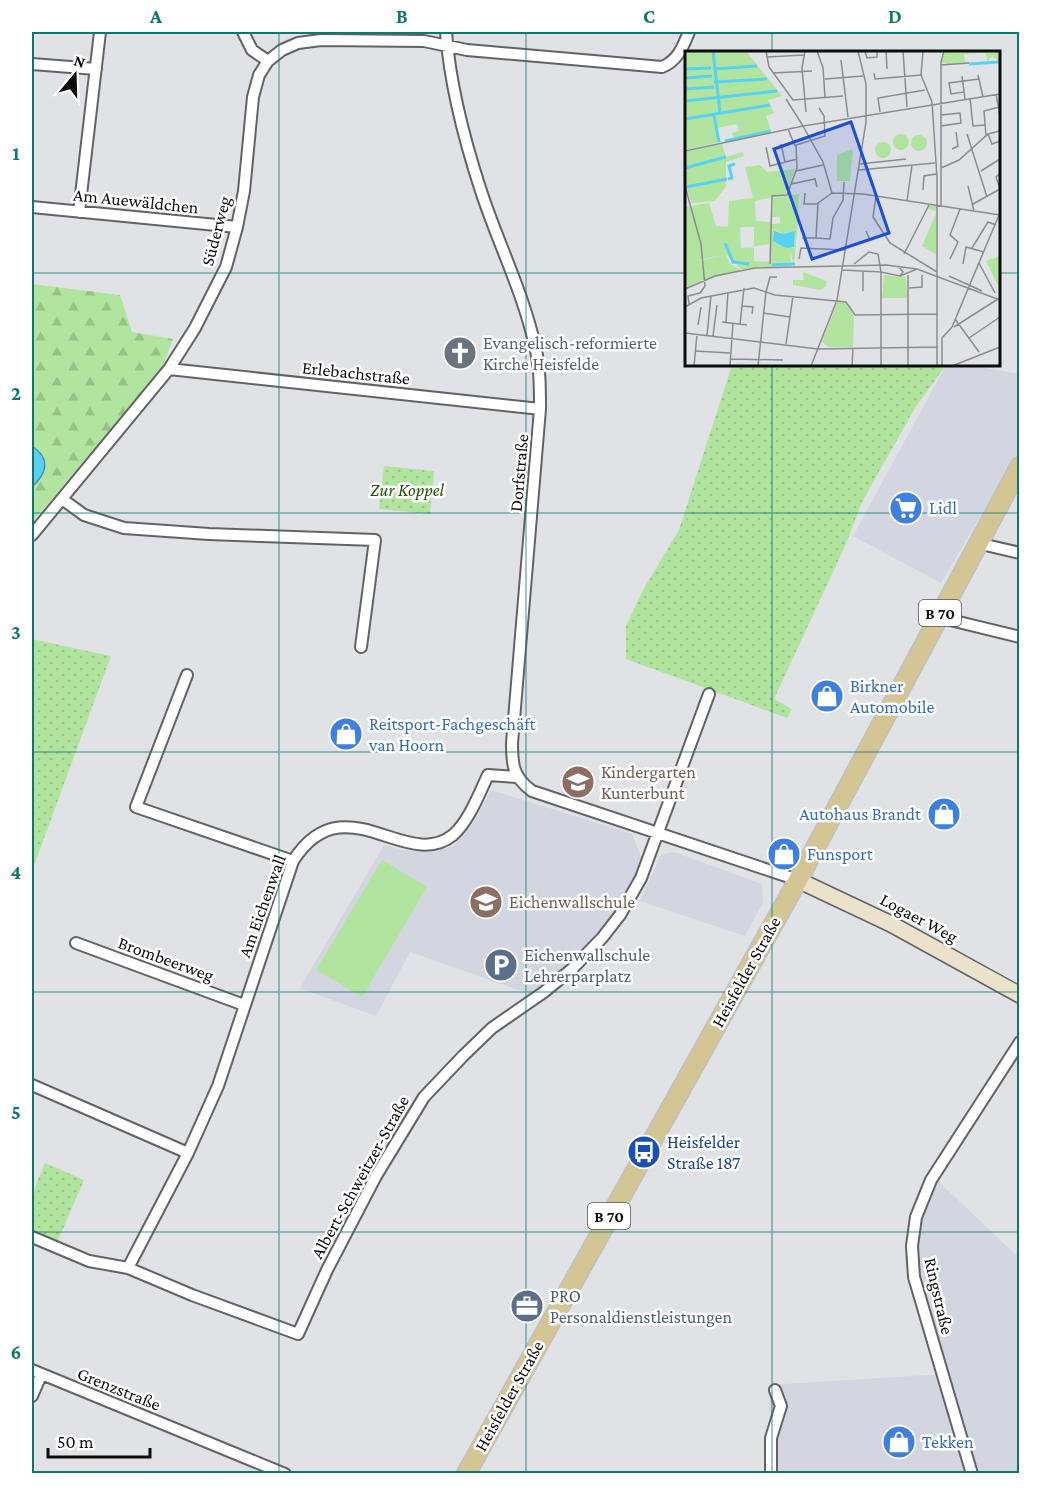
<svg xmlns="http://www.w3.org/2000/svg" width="1051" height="1505" viewBox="0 0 1051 1505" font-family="'Crimson Pro',serif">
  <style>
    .built { fill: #d3d6e0 }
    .grass { fill: url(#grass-dots) }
    .forest { fill: url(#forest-firs) }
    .garden { fill: #b1e49f }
    .water { fill: #58d2f3; stroke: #4197ae; stroke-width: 1.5 }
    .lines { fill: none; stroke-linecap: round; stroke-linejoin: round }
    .street-casing { stroke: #626365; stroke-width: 14 }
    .secondary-casing { stroke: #626365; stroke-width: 18 }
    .primary-casing { stroke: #c0c0c0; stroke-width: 21 }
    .street { stroke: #fff; stroke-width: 10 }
    .secondary { stroke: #eae2ca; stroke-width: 15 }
    .primary { stroke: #d4c594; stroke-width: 18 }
    .grid { fill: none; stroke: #0f766e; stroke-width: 1.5; stroke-opacity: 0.55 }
    .labels { text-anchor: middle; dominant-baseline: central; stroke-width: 5; stroke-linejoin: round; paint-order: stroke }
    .shield { fill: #fff; stroke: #555556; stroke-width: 1.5 }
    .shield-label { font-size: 16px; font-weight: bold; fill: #0c0c0d }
    .street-label { font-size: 18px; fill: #0c0c0d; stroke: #fff }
    .worship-label { font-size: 18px; fill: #5b616d; stroke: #fff; text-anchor: start }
    .park-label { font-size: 18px; font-style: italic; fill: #245607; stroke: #fff }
    .shop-label { font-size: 18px; fill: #366cbe; stroke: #fff; text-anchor: start }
    .education-label { font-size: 18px; fill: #785e54; stroke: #fff; text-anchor: start }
    .service-label { font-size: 18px; fill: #4e5e75; stroke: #fff; text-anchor: start }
    .transit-label { font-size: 18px; fill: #164399; stroke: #fff; text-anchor: start }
    .inset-river { fill: none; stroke: #58d2f3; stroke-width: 3 }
    .inset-road { fill: none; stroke: #8c8c8f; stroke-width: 1.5 }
    .view { fill: #1d4ed8; fill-opacity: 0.15; stroke: #1d4ed8; stroke-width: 3 }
    .inset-edge { fill: none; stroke: #0c0c0d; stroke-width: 3 }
    .neatline { fill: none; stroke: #0f766e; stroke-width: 2 }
    .grid-label { font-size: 20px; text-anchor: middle; font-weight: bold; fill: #0f766e }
  </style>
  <defs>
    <pattern id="grass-dots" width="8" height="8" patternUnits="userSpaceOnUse" patternTransform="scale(1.5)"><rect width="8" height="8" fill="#b1e49f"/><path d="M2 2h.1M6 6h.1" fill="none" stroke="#97c288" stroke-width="1.8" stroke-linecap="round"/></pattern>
    <pattern id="forest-firs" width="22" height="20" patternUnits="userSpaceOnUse" patternTransform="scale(1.5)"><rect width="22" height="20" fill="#b1e49f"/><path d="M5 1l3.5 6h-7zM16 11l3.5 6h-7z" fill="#97c288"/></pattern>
  </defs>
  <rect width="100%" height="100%" fill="#e1e2e5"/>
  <path class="built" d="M946,365H969L1019,374V451L941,583L853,536Z
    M491,790L632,834L642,858L634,879L616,913L598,937L571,965L533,995L410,952L376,1016L300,988L384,845L403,850L431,852L454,846L474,822Z
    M674,852L762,884L763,902L745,936L640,901L661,855Z
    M938,1181L1015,1254L1019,1250V1473H771L769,1385L944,1374L921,1282L917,1250L921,1219Z"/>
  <path class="grass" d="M732,365H946L915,408L862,502L845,546L774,699L792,709L787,718L626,659V626L643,590L679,530Z
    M384,466L434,471L430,514L379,509Z
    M32,639L111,656L32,871Z
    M45,1163L84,1180L56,1245L32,1235V1195Z"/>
  <path class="forest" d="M32,284L120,295L132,332L173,339L162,369L32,522V487L42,478L34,447L32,446Z"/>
  <path class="garden" d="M382,860L427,887L362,997L316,970Z"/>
  <path class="water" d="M32,446C51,459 47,473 32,487Z"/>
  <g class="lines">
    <defs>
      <path id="street" d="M243,32L252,50L268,61
        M446,32C450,86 464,139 481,191C498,243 523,292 535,346C540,366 540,388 540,409L512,743C512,765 513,777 532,791L798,880
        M32,64L96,69
        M32,207L237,227
        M79,212L100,32
        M169,369L540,409
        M62,499L84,515L124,528L209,534L375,540L361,647
        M32,535L169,369L195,328L226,267L237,227L244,191L253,97L259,75L268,61L282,50L298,43L321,40L424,41L467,50L662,67C678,61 683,46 689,32
        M977,543L1020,553
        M938,617L1020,637
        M187,675L136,807L293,861
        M76,943L244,1005
        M32,1085L188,1153
        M32,1237L89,1261L128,1268L188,1153L218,1086L293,861C344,781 406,873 453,835C469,821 479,794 488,775L517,777
        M128,1268L192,1295L298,1334L327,1270L376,1176L424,1097L463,1056L492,1028L544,992L572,969L602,938L620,915L641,878L709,694
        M32,1370L285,1474
        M32,1396L41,1375
        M771,1474V1438L781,1406L775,1390
        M972,1474L914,1277L912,1246L916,1217L931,1180L1020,1042"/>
      <path id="secondary" d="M798,880L891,924L1020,995"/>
      <path id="primary" d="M466,1474L798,880L1020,466"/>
    </defs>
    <use href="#street" class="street-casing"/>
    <use href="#secondary" class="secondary-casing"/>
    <use href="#primary" class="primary-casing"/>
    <use href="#street" class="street"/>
    <use href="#secondary" class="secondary"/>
    <use href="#primary" class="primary"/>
  </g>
  <path class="grid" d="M279,32V1474M526,32V1474M772,32V52M32,273H686M998,273H1020M772,364V1474M32,513H1020M32,752H1020M32,992H1020M32,1232H1020"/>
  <defs>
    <symbol id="church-disc" viewBox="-11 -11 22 22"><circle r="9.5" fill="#6b7280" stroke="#fff"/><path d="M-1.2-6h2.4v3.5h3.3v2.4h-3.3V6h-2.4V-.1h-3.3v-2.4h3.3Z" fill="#fff"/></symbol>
    <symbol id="supermarket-disc" viewBox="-11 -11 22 22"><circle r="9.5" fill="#3f7fe0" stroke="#fff"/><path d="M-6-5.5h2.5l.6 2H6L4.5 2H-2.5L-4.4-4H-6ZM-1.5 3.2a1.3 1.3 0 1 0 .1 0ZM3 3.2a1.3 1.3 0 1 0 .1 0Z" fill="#fff"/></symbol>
    <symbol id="shop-disc" viewBox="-11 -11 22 22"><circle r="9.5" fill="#3f7fe0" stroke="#fff"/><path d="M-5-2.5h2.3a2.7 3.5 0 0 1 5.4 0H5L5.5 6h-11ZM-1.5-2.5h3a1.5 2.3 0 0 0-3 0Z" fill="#fff"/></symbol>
    <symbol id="school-disc" viewBox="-11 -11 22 22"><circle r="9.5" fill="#8d6e63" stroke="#fff"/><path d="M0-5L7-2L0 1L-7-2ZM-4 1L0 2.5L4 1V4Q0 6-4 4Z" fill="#fff"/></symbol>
    <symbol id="parking-disc" viewBox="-11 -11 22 22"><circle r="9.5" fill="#5c6f8a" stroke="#fff"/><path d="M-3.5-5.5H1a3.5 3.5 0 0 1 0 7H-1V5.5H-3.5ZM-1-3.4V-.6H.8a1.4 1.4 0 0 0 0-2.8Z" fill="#fff"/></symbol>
    <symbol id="bus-disc" viewBox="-11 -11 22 22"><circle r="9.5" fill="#1a4fb4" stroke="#fff"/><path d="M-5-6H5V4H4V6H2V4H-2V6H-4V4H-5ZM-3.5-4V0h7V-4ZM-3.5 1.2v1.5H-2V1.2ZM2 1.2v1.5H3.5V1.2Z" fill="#fff"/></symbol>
    <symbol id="office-disc" viewBox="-11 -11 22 22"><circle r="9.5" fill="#5c6f8a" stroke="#fff"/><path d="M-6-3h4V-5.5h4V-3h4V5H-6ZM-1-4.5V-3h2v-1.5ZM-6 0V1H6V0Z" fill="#fff"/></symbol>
  </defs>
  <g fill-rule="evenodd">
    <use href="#church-disc" x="441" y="334" width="38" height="38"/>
    <use href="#supermarket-disc" x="887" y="489" width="38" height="38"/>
    <use href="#shop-disc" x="808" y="677" width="38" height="38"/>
    <use href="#shop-disc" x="327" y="715" width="38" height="38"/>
    <use href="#school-disc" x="559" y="763" width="38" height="38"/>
    <use href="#shop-disc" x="925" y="795" width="38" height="38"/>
    <use href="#shop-disc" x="765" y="835" width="38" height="38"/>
    <use href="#school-disc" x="467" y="883" width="38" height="38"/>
    <use href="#parking-disc" x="482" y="946" width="38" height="38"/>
    <use href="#bus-disc" x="625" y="1133" width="38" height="38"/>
    <use href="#office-disc" x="508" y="1287" width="38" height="38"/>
    <use href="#shop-disc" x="880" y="1423" width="38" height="38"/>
  </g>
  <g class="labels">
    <g class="shield">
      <rect x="919" y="600" width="42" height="26" rx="4.5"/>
      <rect x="588" y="1203" width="42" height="26" rx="4.5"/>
    </g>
    <g class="shield-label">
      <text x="940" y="613">B 70</text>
      <text x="609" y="1216">B 70</text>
    </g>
    <g class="street-label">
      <text transform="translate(136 201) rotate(6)">Am Auewäldchen</text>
      <text transform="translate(216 231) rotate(-75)">Süderweg</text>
      <text transform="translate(356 373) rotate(6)">Erlebachstraße</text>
      <text transform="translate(519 473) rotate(-85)">Dorfstraße</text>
      <text transform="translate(262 906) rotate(-70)">Am Eichenwall</text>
      <text transform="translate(919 918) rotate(28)">Logaer Weg</text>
      <text transform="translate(166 959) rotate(20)">Brombeerweg</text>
      <text transform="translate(746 972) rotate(-61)">Heisfelder Straße</text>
      <text transform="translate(360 1177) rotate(-61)">Albert-Schweitzer-Straße</text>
      <text transform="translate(939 1296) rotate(77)">Ringstraße</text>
      <text transform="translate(119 1389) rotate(22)">Grenzstraße</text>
      <text transform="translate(509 1396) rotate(-61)">Heisfelder Straße</text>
    </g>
    <g class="worship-label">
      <text x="483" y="343">Evangelisch-reformierte<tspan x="483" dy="21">Kirche Heisfelde</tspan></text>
    </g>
    <g class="park-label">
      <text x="407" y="490">Zur Koppel</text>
    </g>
    <g class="shop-label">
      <text x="929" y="508">Lidl</text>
      <text x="850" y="686">Birkner<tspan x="850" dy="21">Automobile</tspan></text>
      <text x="369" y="724">Reitsport-Fachgeschäft<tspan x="369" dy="21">van Hoorn</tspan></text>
      <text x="921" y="814" text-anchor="end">Autohaus Brandt</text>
      <text x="807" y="854">Funsport</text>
      <text x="922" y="1442">Tekken</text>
    </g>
    <g class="education-label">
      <text x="601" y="772">Kindergarten<tspan x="601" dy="21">Kunterbunt</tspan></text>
      <text x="509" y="902">Eichenwallschule</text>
    </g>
    <g class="service-label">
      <text x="524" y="955">Eichenwallschule<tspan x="524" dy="21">Lehrerparplatz</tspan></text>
      <text x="550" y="1296">PRO<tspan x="550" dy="21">Personaldienstleistungen</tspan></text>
    </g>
    <g class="transit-label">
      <text x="667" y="1142">Heisfelder<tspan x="667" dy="21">Straße 187</tspan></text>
    </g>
  </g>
  <g transform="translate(685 51)">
    <rect width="315" height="315" fill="#e1e2e5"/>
    <path d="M0,0H61L97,45L83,49L89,62L81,65L86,80L49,88L47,82L54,80L52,73L32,77L35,91L0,99ZM260,0H314L315,11L307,5L302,11L301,2L279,3L280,12L264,13L256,11ZM37,93L41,106L58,101L59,105L41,111V135L30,150L7,152L0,133V101ZM168,98L165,130H152V104ZM114,143L113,171H106L105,178H86L87,173L95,172V166H87L88,147ZM24,152L31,175L55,176V197H69V210L85,211L86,202L105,200L106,214L56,218L41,203L15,209L18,228L0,237V156ZM245,153L252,155V204L237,195L252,160L243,158ZM118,221L141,230V235L136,239L108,234V229H119Z" fill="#b1e49f"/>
    <path d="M75,114L82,121L110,118L101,143L70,150L71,170L86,171L87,178H105L106,171H113L109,214L105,200L86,202V193L55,197V177L43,176L44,150L68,147L60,116ZM55,176H69V196L56,197ZM91,180L98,183L110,180L109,197L91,191ZM41,203L45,213L56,219L17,230L15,210ZM315,205V239L301,210Z" fill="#b1e49f" fill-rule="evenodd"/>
    <path d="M199,224L221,226L222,247H197ZM153,250L163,253L169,266L168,296H144L137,291Z" fill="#b1e49f"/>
    <path d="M208 91a8 8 0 1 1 16 0a8 8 0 1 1-16 0ZM226 92a8 8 0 1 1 16 0a8 8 0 1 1-16 0ZM190 99a8 8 0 1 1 16 0a8 8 0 1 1-16 0Z" fill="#b1e49f"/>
    <path d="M89,180L98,183L110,180L109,196L101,197L88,190Z" fill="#58d2f3"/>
    <path class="inset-river" d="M28,0L35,61M284,13L314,11M0,18L26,17M28,18L72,15M0,27L27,25M29,31L82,28M0,38L29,36M0,50L92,40M29,64L34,91M0,68L85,54M40,90L86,80M0,117L41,106M43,128L47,127L44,115L50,113M1,136L42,128M40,192L48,211L64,213M87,214L110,213"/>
    <path class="inset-road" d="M81,0L84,16L108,49M120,0L117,17L121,61M132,0L138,17L140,46M180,0L182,7L192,6V0M201,0L202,18M218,0L222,56M82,6L119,4M156,9L163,66M256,14L284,12M88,22L127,20M189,22L190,28L236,24L247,51L252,127V315M236,24L238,0M293,24L298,46M277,25L280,48M140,28L178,25M279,41L266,43L264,32L294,28M311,43L315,65M315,43L118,75L138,111L147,142L178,143L315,164M285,47L288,75L300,74M108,49L158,45M195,61L193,47L240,39M256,75L276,72L275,62L256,64M103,78L110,95M282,83L302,146M303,83L307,93L315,90M301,85L299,60L314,56M96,93L100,111M81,96L85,115L112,108M267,98L273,95L271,81M0,100L118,75L101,48M175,113L221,108M256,117L274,109L303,83L315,80M174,119L250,112M111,120L138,114M296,120L315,108M106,133L130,128L132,136M0,135L16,193L20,235L15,242L3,245L4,253M283,135L289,160M315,138L311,126L315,122M238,139L239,125L251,123M120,142L119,153H132M191,145L188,166L205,192L252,221M222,150L227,114M288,153L315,138M256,155V11L259,0M181,180L185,189L199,183M117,187H131L133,152L147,142M131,187L145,188L148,167L158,149L159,131M287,197L303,171L311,174M219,203L244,154M114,208L116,197L160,199M265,208L273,191L265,184L275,158M294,212L310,242M85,213L87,145L102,144L112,117L111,94L140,85L139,65L134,57M169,213L184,201L193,203M278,213L281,196L299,201M157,219L196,221L193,203M196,221V315M196,221L215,225L218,221L213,215M223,224V315M215,225L232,218L315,249M264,225L297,240M224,237L237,236V224M0,238L30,225L70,217L201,214L232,218M178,240V221M57,255L68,256L67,263M0,256L16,247L69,237L90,244L161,251L170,264L252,263M78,262L105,266M270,268L294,301M37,271L62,274M41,271L43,241M55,273L59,237M13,274L16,256M269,276L313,248M0,282L133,298L252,296M22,284L26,245M28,285L32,254M284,287L315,266M101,293L108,245M10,300L45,302M45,308L98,309M9,315L12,283M45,315L48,272M73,315L81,241L85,226H92M126,315L152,249L181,71V33L173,0M167,315L168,297M257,315V287L267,276L314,164M267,315L315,296"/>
    <path class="view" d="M166,71L204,182L127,208L89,98Z"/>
    <rect width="315" height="315" class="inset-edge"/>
  </g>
  <rect width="1051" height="1505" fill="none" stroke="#ffffff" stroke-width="66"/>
  <g transform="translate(75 75) rotate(19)" stroke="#ffffff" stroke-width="4.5" paint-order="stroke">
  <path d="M0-4.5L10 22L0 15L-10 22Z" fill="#0c0c0d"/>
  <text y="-9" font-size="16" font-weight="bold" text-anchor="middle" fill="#0c0c0d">N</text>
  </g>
  <path d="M48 1448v9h102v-9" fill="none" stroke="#0c0c0d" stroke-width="3"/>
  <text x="57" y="1448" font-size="18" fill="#0c0c0d" stroke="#ffffff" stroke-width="4.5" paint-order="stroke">50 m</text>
  <rect x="33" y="33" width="985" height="1439" class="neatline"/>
  <g class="grid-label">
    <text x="156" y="23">A</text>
    <text x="402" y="23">B</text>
    <text x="649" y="23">C</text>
    <text x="895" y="23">D</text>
    <text x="16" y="160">1</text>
    <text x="16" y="400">2</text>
    <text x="16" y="639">3</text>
    <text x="16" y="879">4</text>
    <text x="16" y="1119">5</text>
    <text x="16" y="1359">6</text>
  </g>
</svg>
